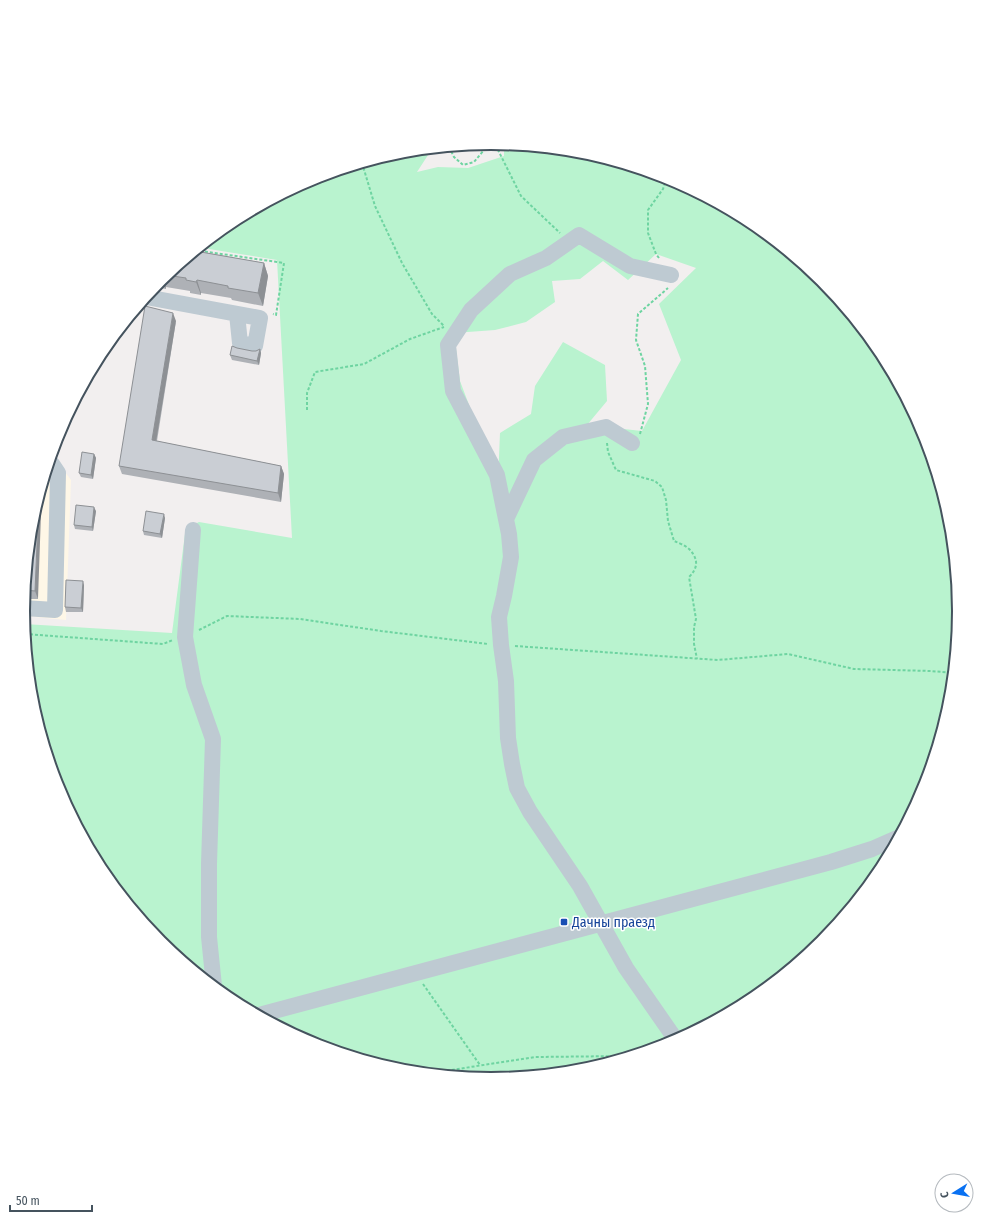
<svg xmlns="http://www.w3.org/2000/svg" width="982" height="1221" viewBox="0 0 982 1221" font-family="'Fira Sans Condensed',sans-serif">
  <style>
    .commercial { fill: #fef7e7 }
    .green { fill: #b9f3cf; fill-rule: evenodd }
    .lines { fill: none; stroke-linecap: round; stroke-linejoin: round }
    .path { stroke: #6ed4a1; stroke-width: 2; stroke-dasharray: 3 2; stroke-linecap: butt }
    .minor { stroke: #becad2; stroke-width: 16 }
    .wall { fill: #aeb1b6 }
    .shaded-wall { fill: #8d9094 }
    .building { fill: #caced4; stroke: #8d9094 }
    .transit-dot { fill: #1a4fb4; stroke: #fff; stroke-width: 1.5 }
    .labels { text-anchor: middle; dominant-baseline: central; stroke-width: 3; stroke-linejoin: round; paint-order: stroke }
    .transit-label { font-size: 14px; fill: #164399; stroke: #fff; text-anchor: start }
    .rim { fill: none; stroke: #45535e; stroke-width: 2 }
  </style>
  <rect width="100%" height="100%" fill="#f2efef"/>
  <path class="commercial" d="M52,454L71,480L66,620L24,616L23,610L32,519Z"/>
  <path class="green" d="M504,144L583,152L670,178L751,222L822,280L880,351L923,432L950,519L959,611L950,702L923,790L880,871L822,942L751,1000L670,1043L582,1070L491,1078L399,1069L312,1043L231,999L160,941L102,870L59,789L32,702L24,624L172,633L185,534C188,528 192,525 199,522L292,538L277,260L203,248V244L231,221L312,178L400,151L429,149L430,152L417,172L438,167L468,168L504,156ZM656,254L696,268L659,304L681,360L642,431L587,425L607,401L605,365L563,342L535,386L531,414L500,433L498,482L460,381L454,333L495,330L526,322L555,302L552,281L580,279L603,261L628,280Z"/>
  <g class="lines">
    <path class="path" d="M449,147L454,157L463,165L474,162L484,150L497,148L521,196L560,233
      M362,163L375,206L402,263L432,314L444,326
      M202,245L201,251L284,263L276,315L273,314
      M659,258L656,254L648,233V210L663,189L667,177
      M307,410V393L315,372L364,364L410,339L444,327
      M640,434L648,404L645,366L636,340L638,314L668,288
      M607,443L608,452L616,470L655,481L662,487L666,500L668,521L674,541C679,543 687,546 691,551C699,561 697,569 689,577L696,619L694,627V644L697,659
      M199,630L227,616L300,619L381,631L488,644
      M25,634L163,644L173,640
      M515,646L718,660L788,654L854,669L931,671L953,673
      M423,984L480,1065
      M432,1073L535,1057L626,1056"/>
    <path class="minor" d="M671,275L630,266L579,235L546,258L510,274L471,310L448,345L453,391L497,475L509,534L511,557L504,596L499,617L501,645L506,681L508,738L512,764L517,788L530,812L580,886L626,968L676,1040
      M146,297L260,318L255,346L240,343L237,314
      M507,517L534,460L563,437L606,427L632,443
      M193,530L185,637L194,685L213,739L209,864V937L214,986
      M23,608L55,610L58,473L52,464H49
      M259,1015L831,862L872,849L897,838"/>
  </g>
  <path class="wall" d="M195,251L264,263L268,276L263,306L232,300L231,298L201,293V295L190,293V291L166,287V289L154,287L160,279Z
    M176,321L157,441L281,466L284,474L281,502L122,474L119,466Z
    M260,349L261,353L259,365L232,360L230,355L252,351H256Z
    M94,454L96,458L93,479L81,477L79,473Z
    M96,511L93,531L75,529L74,525Z
    M165,518L162,538L144,535L143,531Z
    M32,519L38,599H24Z
    M84,585L83,612H66L65,607Z"/>
  <path class="shaded-wall" d="M264,263L268,276L263,306L258,293Z
    M163,277L166,287V289L162,278Z
    M197,280L201,293V295L196,282Z
    M173,313L176,321L155,448L152,440Z
    M260,349L261,353L259,365L257,361Z
    M94,454L96,458L93,479L91,475Z
    M281,466L284,474L281,502L278,493Z
    M42,485L38,599L35,591L39,498Z
    M94,507L96,511L93,531L92,527Z
    M164,514L165,518L162,538L160,534Z
    M83,581L84,585L83,612L81,608Z"/>
  <path class="building" d="M195,251L264,263L258,293L228,288V286L197,280L196,282L186,280V278L166,275Z
    M145,306L173,313L152,440L281,466L278,493L119,466Z
    M232,346L237,348L252,351H256L260,349L257,361L230,355Z
    M82,452L94,454L91,475L79,473Z
    M39,498L35,591L25,590L32,519Z
    M76,505L94,507L92,527L74,525Z
    M146,511L164,514L160,534L143,531Z
    M66,580L83,581L81,608L65,607Z"/>
  <rect class="transit-dot" x="560" y="918" width="8" height="8" rx="2"/>
  <g class="labels">
    <g class="transit-label">
      <text x="572" y="922">Дачны праезд</text>
    </g>
  </g>
  <path d="M0 0H982V1221H0ZM30 611a461 461 0 1 1 922 0a461 461 0 1 1-922 0Z" fill="#fff" fill-rule="evenodd"/>
  <path class="rim" d="M30 611a461 461 0 1 1 922 0a461 461 0 1 1-922 0Z"/>
  <g transform="translate(954 1193) rotate(259)"><circle r="19" fill="#ffffff" stroke="#b5babf"/>
  <path d="M0-3L7 15L0 10L-7 15Z" fill="#0971f2"/>
  <text y="-6" font-size="11" font-weight="bold" text-anchor="middle" fill="#45535e">С</text>
  </g>
  <path d="M10 1205v6h82v-6" fill="none" stroke="#45535e" stroke-width="2"/>
  <text x="16" y="1205" font-size="12" fill="#45535e" stroke="#ffffff" stroke-width="3" paint-order="stroke">50 m</text>
</svg>
